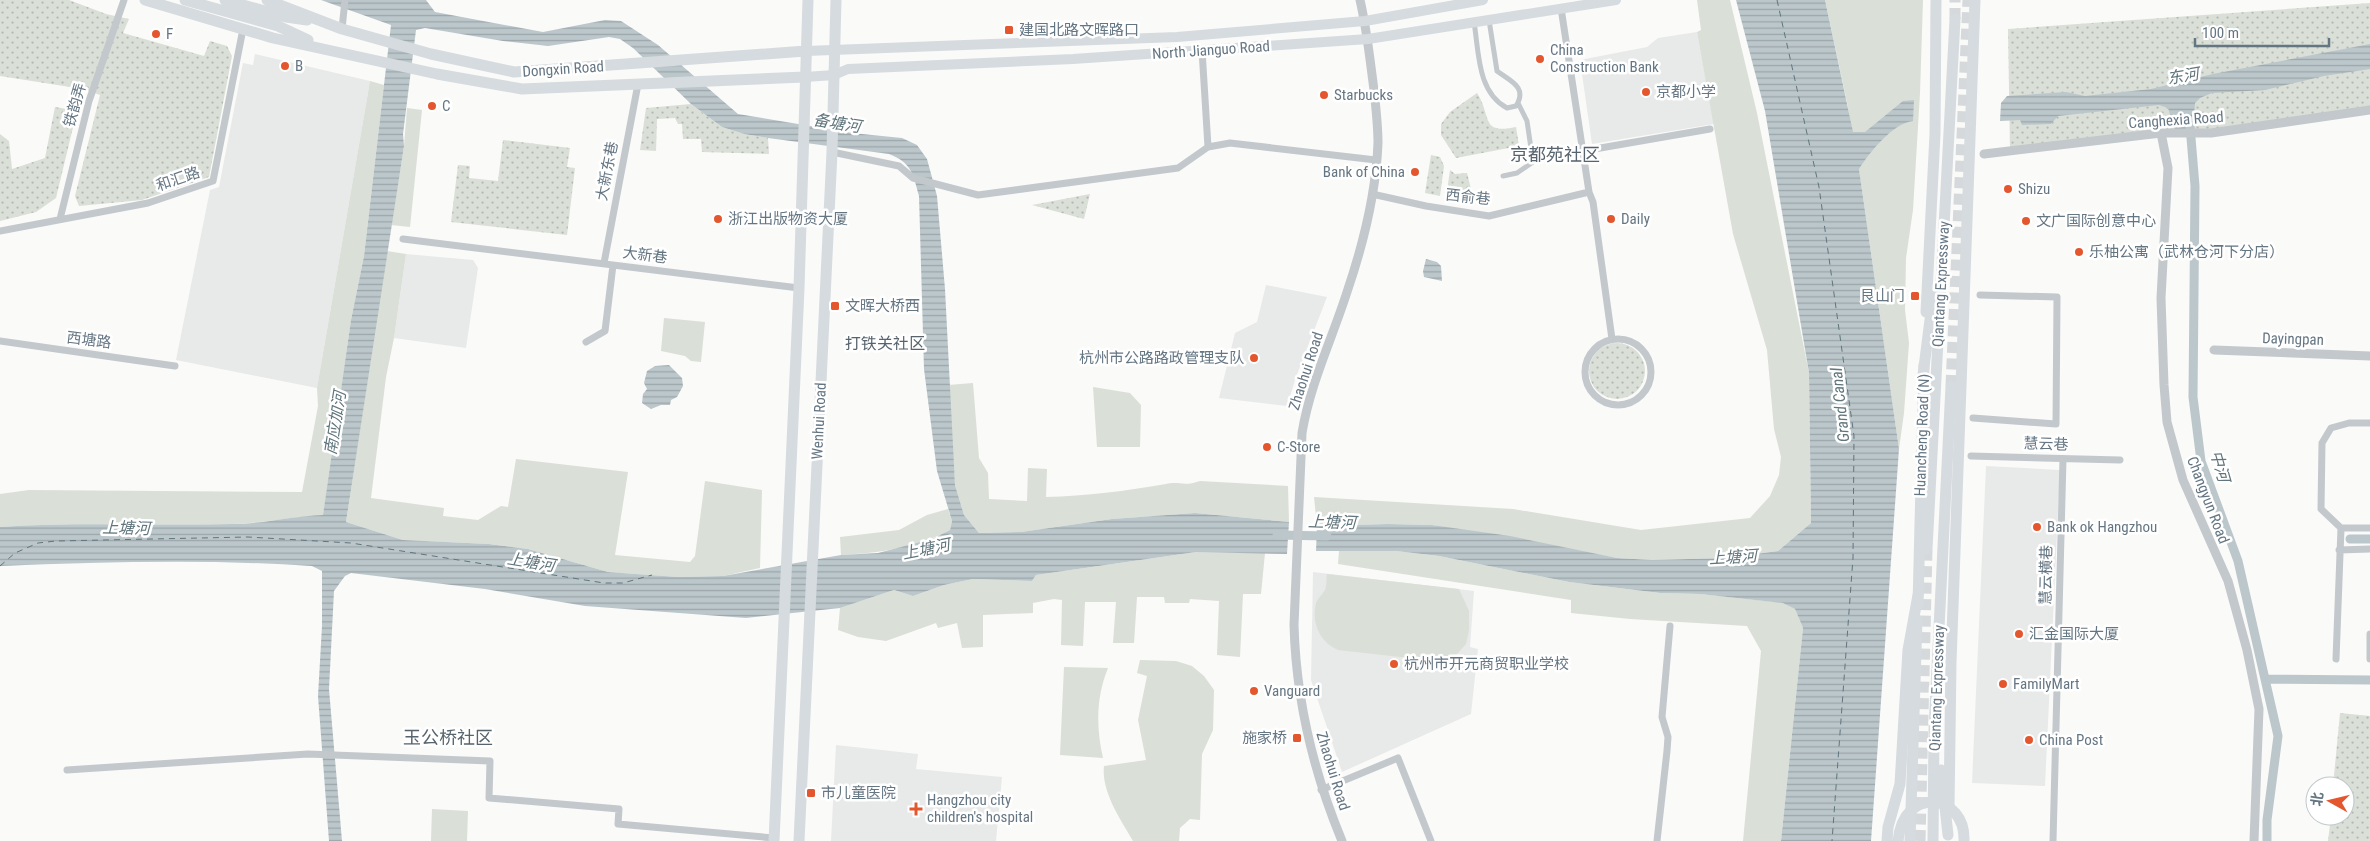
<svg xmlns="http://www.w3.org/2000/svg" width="2370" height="841" viewBox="0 0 2370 841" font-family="'Roboto Condensed','Noto Sans SC',sans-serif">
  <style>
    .built { fill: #e8e9e9 }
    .grass { fill: url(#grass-dots) }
    .park { fill: #dadfd7 }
    .water { fill: url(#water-rules); fill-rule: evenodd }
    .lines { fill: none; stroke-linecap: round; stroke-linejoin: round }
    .canal { stroke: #bbc7cb; stroke-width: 9 }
    .ferry { stroke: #60757c; stroke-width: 1; stroke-dasharray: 6 5; stroke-linecap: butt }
    .trunk-tunnel { stroke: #d5d9db; stroke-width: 11; stroke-dasharray: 11 5.5; stroke-linecap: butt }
    .pedestrian { stroke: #c3c8cc; stroke-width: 5 }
    .minor { stroke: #c3c8cc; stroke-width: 7 }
    .tertiary { stroke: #c3c8cc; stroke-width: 9 }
    .secondary { stroke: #d6dbdf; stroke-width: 10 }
    .primary { stroke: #d6dbdf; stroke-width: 11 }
    .trunk { stroke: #d6dbdf; stroke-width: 11 }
    .poi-dot { fill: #e4572e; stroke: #fff; stroke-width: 2 }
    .labels { text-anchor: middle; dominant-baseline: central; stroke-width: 5; stroke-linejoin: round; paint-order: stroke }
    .poi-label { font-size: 15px; fill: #657683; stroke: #fff; text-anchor: start }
    .street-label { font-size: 15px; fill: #657683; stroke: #fff }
    .water-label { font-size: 16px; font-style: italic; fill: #60757c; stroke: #fff }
    .neighbourhood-label { font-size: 16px; fill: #57646e; stroke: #fff }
    .quarter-label { font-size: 18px; fill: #57646e; stroke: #fff }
  </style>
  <defs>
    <pattern id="grass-dots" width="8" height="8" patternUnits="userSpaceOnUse" patternTransform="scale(1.25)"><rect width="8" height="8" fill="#dadfd7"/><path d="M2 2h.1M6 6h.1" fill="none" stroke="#b4b9b4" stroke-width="1.8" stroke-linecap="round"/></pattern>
    <pattern id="water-rules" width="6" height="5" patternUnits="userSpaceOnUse" patternTransform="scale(1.25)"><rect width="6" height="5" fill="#bbc7cb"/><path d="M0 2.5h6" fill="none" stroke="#9ca6aa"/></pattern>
  </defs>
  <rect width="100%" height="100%" fill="#fafaf8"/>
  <path class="built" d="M1697,32L1714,124L1592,144L1580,60L1647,47L1658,38Z
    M255,54L370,81L317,388L176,360L210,190L219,187L243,63L253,65Z
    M406,254L473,260L478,268L466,348L394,338Z
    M1266,285L1327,297L1296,377L1287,406L1219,398L1235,333L1257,322Z
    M1986,466L2060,470L2045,786L1972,783Z
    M1313,572L1474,591L1470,647L1478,649L1471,714L1342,772L1311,680Z
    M836,745L918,754L916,769L1002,777L996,841H831Z"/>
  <path class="grass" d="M0,0H69L106,14L129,19L123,33L204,56L210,41L227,46L232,56L209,177L142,200L79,206L75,196L100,95L83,89L0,76Z
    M2370,3V110L2211,133L2010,150L2008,29Z
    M1477,93C1492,116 1480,135 1516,127L1519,146L1456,158L1441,135V124L1450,112Z
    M691,104L722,127L744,134L768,138L769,154L702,152L701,139H683L682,124H678L675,118L657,119L656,151L640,150L646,108Z
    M55,107L72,110L76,115L56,198L36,212L0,221V134L9,141L12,169L45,158Z
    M503,140L570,148L567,167L575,168L567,235L451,222L458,165L470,166L469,178L498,181Z
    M1431,155L1440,157L1444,166L1440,196L1425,193Z
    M1450,170L1455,174L1467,173L1474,201L1446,198Z
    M1090,194L1084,219L1032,205Z
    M1589 371a28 28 0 1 1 56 0a28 28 0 1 1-56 0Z
    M2340,713L2370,716V841H2328L2331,816H2345V786H2333Z"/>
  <path class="park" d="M1697,0H1730L1757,113L1809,373L1811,523L1778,551L1725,558L1652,560L1617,558L1432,525L1388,524L1317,526L1314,497L1513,509L1641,530L1750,518L1770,496L1779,475L1781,457L1774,429L1767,350L1733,234L1697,32L1701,30Z
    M1825,0H1923L1920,93L1913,210L1906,258L1905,310L1909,343L1904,413L1899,449L1859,169L1847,102Z
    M370,81L384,85L364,256L351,320L323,516C292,516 262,524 232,524C155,526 77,522 0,527V494L29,490L302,492L318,406L317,388Z
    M407,108L422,110L410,227L391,225L404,146Z
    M387,251L406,254L394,338L386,377L371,498L444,508L443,516L478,520L501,506L508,507L516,459L628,472L615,555L690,562L695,556L705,481L762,490L760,568L723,576L678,577L608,572L528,549L489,544L403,540L346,522Z
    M664,318L705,322L701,362L691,361L685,356L661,351Z
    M973,383L979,458L988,473L989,499L1027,501L1028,468L1047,469L1046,497C1086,496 1126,491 1166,484C1179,481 1184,487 1200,481L1288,486L1289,522L1195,513L1112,519L1021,532L979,533L964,515L955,485L948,385Z
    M1093,387L1130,393L1141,405L1140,447H1097Z
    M948,509L952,521L950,530C916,548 879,553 841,555L840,537L899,530L927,515Z
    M1339,551H1396L1439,556L1569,582L1660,593L1700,594L1784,603L1795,609L1803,628L1781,841H1743L1761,651L1747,626L1630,619L1571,613V600L1338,564Z
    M1196,552L1265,553L1261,594H1243L1240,657L1217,655L1219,601L1190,599L1189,603H1165L1164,597H1137L1134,643H1113L1116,602H1085L1083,646L1061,645L1062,600L1054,599L1033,603V613L983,615V647L962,648L957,623L938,628L936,623L886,641L858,637L838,630L840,608L894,590L913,596L944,585L973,579L1032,581L1036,575Z
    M1327,574L1459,589L1469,611V630L1466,644L1457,654L1436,661L1338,650C1320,642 1311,623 1316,603C1318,598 1322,595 1325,590C1327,586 1326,579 1327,574Z
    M1140,660L1176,661L1192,666L1204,676L1214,690L1213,730L1202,754L1200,820L1190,819L1180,828L1179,841H1133C1121,820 1101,792 1104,766L1146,760L1138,720L1147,676L1137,673Z
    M1064,667L1108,668C1096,697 1096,728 1103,758L1060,755Z
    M432,809L468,811L467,841H431Z"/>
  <path class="water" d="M321,0H426L435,12L543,32L605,20L621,21L658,45L738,114L852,133L902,138L917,145L927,159L937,196L945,289L955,485L964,515L979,533L1021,532L1112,519L1195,513L1289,522L1287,554L1196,552L1036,575L1032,581L973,579L944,585L913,596L894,590L840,608L746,618L585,606L485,589L351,573L345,576L334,591L329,689L342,841H329L318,696L322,626V571L312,566C208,559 104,562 0,566V527C77,522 155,526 232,524C263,524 293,516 323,515L351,320L364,256L391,25ZM425,28L503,41L548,46L609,37L620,39L633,48L691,104L722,127L744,134L768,138L889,154C912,163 913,174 919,196L924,369L937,471L952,521L950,530L932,539L878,553L841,555L723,576L678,577L608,572L528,549L489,544L403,540L346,522L404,146L403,134L416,30Z
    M1736,0H1825L1853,132H1865L1903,101L1914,100L1913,121C1893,123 1869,153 1859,169L1899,449L1871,841H1781L1803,628L1795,609L1783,603L1700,594L1660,593L1569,582L1439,556L1396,551H1316L1317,526L1388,524L1432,525L1510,536L1617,558L1652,560L1725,558L1778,551L1811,523L1809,373L1765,111Z
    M2370,44V69L2324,76L2265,90L2212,93L2200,98L2195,103L2193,130H2175L2168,108L2159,105L2058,116L2051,124L2022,125L2020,120L2000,121L2001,103L2007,96L2066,92L2085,96L2151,89L2213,74Z
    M1426,259L1437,262L1441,266L1442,281L1424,277L1423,271Z
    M669,365L682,378L683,386L677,397L671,400L670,405H661L651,409L642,403L643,394L647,389L644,383L647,371L655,366Z"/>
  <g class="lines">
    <path class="canal" d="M2190,126L2195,186L2193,397L2201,461L2238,561L2278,736L2267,820V841
      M1277,535L1327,536
      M2350,539H2370
      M2266,679L2370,680"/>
    <path class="ferry" d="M1777,0L1819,187L1854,436L1853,558L1832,841
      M0,566L15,553L38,543L56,541L248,537L351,543L604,583H623L652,575"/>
    <path class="trunk-tunnel" d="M1955,19V0
      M1951,386L1968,0
      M1920,841L1927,549"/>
    <path class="pedestrian" d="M1474,22C1479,52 1477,92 1507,108L1516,106C1528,87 1510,81 1497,71L1489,20
      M1503,176L1517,173L1533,162L1527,121L1518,103"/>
    <path class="minor" d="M1561,8L1589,192L1593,202L1612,339
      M342,29L345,0
      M1202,50L1208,147
      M1583,151L1710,129
      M832,152L899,166L913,178L978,195L1178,168L1208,147L1230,143L1376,160
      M1372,194L1426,206L1489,216L1589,192
      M60,219L89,101L124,0
      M0,231L148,203L213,181L243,29
      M403,239L799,288
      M604,263L638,84
      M1585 372a33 33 0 1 1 66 0a33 33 0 1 1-66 0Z
      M0,341L175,366
      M586,342L605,331L613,265
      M1973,418L2056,424L2057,297L1980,295
      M1971,456L2120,460
      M2341,528H2370
      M2339,550L2370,549
      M2370,634V659
      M2336,659L2341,528L2321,509L2322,443L2331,428L2349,423H2370
      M67,770L308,754L490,761L489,798L619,809L618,824L774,838
      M1321,790L1398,758L1431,841
      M1657,841L1667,751L1668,737L1662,717L1670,626
      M2053,841L2063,459"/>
    <path class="tertiary" d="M2161,133L2168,168L2161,298L2164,385L2167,422L2183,480L2228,581L2247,650L2259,709L2254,841
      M1984,154L2161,133H2211L2370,110
      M2214,350L2370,356
      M1342,841C1313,771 1296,700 1294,625L1302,433C1310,384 1332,339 1347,292C1363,245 1376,194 1378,143C1378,126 1376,108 1374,90C1370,60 1367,30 1360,0"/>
    <path class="secondary" d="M806,51L1177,37L1365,21L1483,0
      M805,77L834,75L848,69L1073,59L1368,39L1616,0"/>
    <path class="primary" d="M145,0L273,38L437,74L522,89L805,77
      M185,0L278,26L308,40
      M225,0L286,17L307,20
      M267,0L342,29L431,54L514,72L806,51
      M1926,312L1935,134L1936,0
      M1918,604L1924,365
      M1949,807L1951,662L1975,0
      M774,841L799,288L808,0
      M799,841L832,152L836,0
      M1910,841L1917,620"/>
    <path class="trunk" d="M1923,375L1933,296
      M1927,549L1955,19
      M1941,770L1948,835
      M1887,841L1888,827L1900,784L1908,650L1918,595
      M1898,841C1904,784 1966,794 1964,841
      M1933,841L1934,729L1951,386"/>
  </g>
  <g class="poi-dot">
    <rect x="1004" y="25" width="10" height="10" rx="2.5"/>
    <circle cx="156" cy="34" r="5"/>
    <circle cx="1540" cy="59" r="5"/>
    <circle cx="285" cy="66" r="5"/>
    <circle cx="1646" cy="92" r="5"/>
    <circle cx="1324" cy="95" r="5"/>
    <circle cx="432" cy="106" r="5"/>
    <circle cx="1415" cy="172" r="5"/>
    <circle cx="2008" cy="189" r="5"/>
    <circle cx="718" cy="219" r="5"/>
    <circle cx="1611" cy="219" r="5"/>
    <circle cx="2026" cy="221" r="5"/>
    <circle cx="2079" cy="252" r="5"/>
    <rect x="1910" y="291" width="10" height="10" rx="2.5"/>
    <rect x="830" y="301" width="10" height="10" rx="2.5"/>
    <circle cx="1254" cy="358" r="5"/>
    <circle cx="1267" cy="447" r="5"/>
    <circle cx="2037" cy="527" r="5"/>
    <circle cx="2019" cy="634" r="5"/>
    <circle cx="1394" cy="664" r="5"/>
    <circle cx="2003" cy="684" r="5"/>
    <circle cx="1254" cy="691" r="5"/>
    <rect x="1292" y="733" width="10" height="10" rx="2.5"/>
    <circle cx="2029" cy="740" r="5"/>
    <rect x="806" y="788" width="10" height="10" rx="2.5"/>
    <path d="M913.5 801.5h5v5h5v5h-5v5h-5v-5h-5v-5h5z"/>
  </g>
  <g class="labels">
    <g class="poi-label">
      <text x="1019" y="30">建国北路文晖路口</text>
      <text x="166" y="34">F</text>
      <text x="1550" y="50">China<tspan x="1550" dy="17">Construction Bank</tspan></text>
      <text x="295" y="66">B</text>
      <text x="1656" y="92">京都小学</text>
      <text x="1334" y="95">Starbucks</text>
      <text x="442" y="106">C</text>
      <text x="1405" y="172" text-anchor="end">Bank of China</text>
      <text x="2018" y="189">Shizu</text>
      <text x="728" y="219">浙江出版物资大厦</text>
      <text x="1621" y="219">Daily</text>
      <text x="2036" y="221">文广国际创意中心</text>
      <text x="2089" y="252">乐柚公寓（武林仓河下分店）</text>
      <text x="1905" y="296" text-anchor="end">艮山门</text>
      <text x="845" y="306">文晖大桥西</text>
      <text x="1244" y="358" text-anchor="end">杭州市公路路政管理支队</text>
      <text x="1277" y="447">C-Store</text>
      <text x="2047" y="527">Bank ok Hangzhou</text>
      <text x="2029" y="634">汇金国际大厦</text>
      <text x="1404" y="664">杭州市开元商贸职业学校</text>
      <text x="2013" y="684">FamilyMart</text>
      <text x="1264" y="691">Vanguard</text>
      <text x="1287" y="738" text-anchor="end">施家桥</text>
      <text x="2039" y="740">China Post</text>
      <text x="821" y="793">市儿童医院</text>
      <text x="927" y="800">Hangzhou city<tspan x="927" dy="17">children's hospital</tspan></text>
    </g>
    <g class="street-label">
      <text transform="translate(1211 50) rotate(-4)">North Jianguo Road</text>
      <text transform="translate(563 69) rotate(-4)">Dongxin Road</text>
      <text transform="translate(75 105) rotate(-74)">铁韵弄</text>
      <text transform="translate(2176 120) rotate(-4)">Canghexia Road</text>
      <text transform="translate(607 171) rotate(-79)">大新东巷</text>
      <text transform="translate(178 179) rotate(-19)">和汇路</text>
      <text transform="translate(1468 197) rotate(6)">西俞巷</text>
      <text transform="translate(645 255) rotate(7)">大新巷</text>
      <text transform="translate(1941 284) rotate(-87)">Qiantang Expressway</text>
      <text transform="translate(2293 339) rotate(2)">Dayingpan</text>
      <text transform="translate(89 340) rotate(7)">西塘路</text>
      <text transform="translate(1306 371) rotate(-72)">Zhaohui Road</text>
      <text transform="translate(819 421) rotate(-87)">Wenhui Road</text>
      <text transform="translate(1922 435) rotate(-88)">Huancheng Road (N)</text>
      <text transform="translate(2046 444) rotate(2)">慧云巷</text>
      <text transform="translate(2208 500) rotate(69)">Changyun Road</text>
      <text transform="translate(2046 575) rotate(-89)">慧云横巷</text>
      <text transform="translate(1937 688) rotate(-88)">Qiantang Expressway</text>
      <text transform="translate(1333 771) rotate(73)">Zhaohui Road</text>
    </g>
    <g class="water-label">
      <text transform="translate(2183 76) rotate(-9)">东河</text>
      <text transform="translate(837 123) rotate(9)">备塘河</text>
      <text transform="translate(1840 405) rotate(-96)">Grand Canal</text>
      <text transform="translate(335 423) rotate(-81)">南应加河</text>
      <text transform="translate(2220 466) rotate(74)">中河</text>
      <text transform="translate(1332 522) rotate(2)">上塘河</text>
      <text transform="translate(126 528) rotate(1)">上塘河</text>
      <text transform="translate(926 549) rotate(-11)">上塘河</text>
      <text transform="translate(1733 557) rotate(-3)">上塘河</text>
      <text transform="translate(531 562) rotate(9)">上塘河</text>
    </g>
    <g class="neighbourhood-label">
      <text x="885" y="343">打铁关社区</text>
    </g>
    <g class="quarter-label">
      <text x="1555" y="154">京都苑社区</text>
      <text x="448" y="737">玉公桥社区</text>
    </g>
  </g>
  <g transform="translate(2330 801) rotate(278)"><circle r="24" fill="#ffffff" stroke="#c1c8cd"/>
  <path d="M0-4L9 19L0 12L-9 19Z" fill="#e4572e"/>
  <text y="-8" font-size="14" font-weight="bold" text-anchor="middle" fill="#657683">北</text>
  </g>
  <path d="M2195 38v8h134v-8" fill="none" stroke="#657683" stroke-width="2.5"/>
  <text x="2202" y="38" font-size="15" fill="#657683" stroke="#ffffff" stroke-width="4" paint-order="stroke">100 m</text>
</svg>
